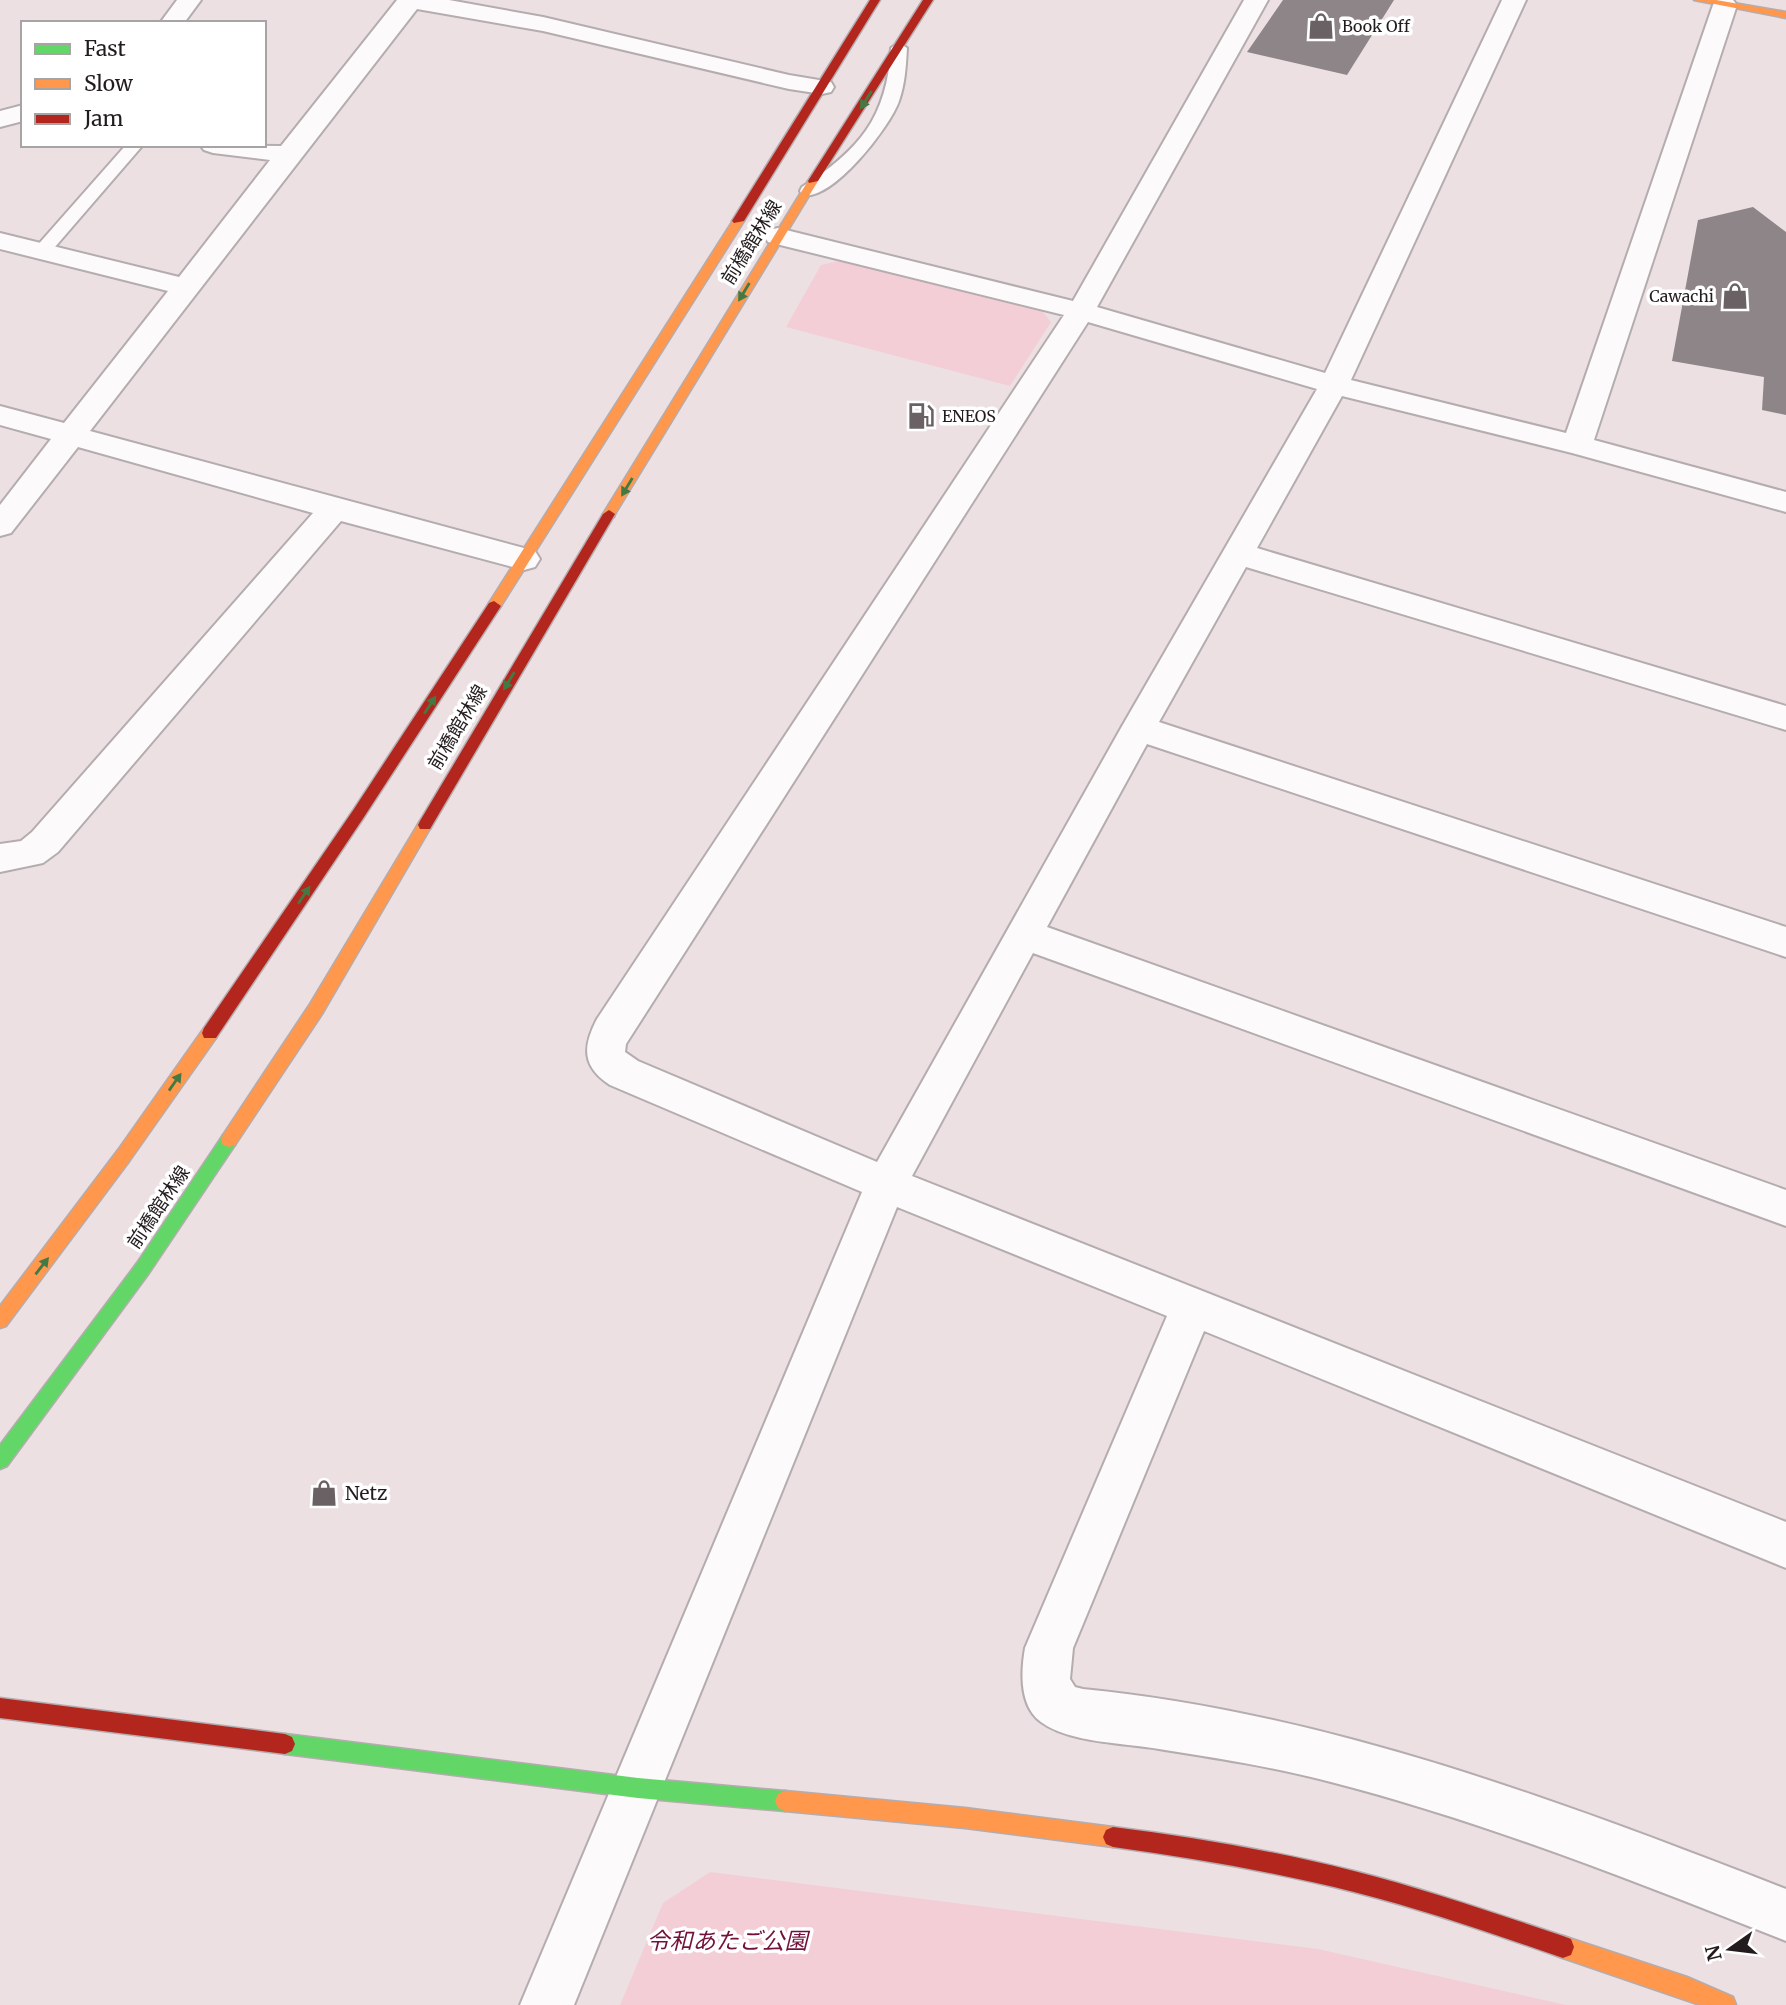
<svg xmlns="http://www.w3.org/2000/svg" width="1786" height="2005" viewBox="0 0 1786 2005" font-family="Merriweather,'Noto Sans JP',serif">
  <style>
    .green { fill: #f4ced7 }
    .building { fill: #8d8587 }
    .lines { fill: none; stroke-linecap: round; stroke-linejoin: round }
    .lane-casing { stroke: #b4acae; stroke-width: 4 }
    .street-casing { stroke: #b4acae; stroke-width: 4 }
    .fast-casing { stroke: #b4acae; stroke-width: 3 }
    .slow-casing { stroke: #b4acae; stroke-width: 3 }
    .jam-casing { stroke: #b4acae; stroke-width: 3 }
    .lane { fill: #fcfafb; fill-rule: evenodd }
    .street { fill: #fcfafb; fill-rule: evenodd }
    .fast { fill: #63d668; fill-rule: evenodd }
    .slow { fill: #ff974d; fill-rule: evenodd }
    .jam { fill: #b3261e; fill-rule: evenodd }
    .oneway { fill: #437943 }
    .labels { text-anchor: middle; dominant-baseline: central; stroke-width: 7; stroke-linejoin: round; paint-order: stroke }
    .far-poi-label { font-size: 16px; fill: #231c1e; stroke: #fff; text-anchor: start }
    .street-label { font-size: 19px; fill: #231c1e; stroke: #fff }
    .poi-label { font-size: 19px; fill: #231c1e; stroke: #fff; text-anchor: start }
    .near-park-label { font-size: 23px; font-style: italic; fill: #721139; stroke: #fff }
  </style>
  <rect width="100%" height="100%" fill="#ece0e3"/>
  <path class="green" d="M839,261L1042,311L1051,322L1010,386L786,327L821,265Z
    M710,1872L1318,1949L1566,2005H620L663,1903Z"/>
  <path class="building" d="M1283,0H1394L1347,75L1247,52Z
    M1753,207L1786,232V415L1762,410L1764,377L1672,361L1698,220Z"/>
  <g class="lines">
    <defs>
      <path id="lane" d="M899,43L907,48C906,66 905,84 899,101C890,127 832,202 802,195L800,191L802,187C859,150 887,118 891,48Z
        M126,145H143L48,255H36L33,251L36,247Z"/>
      <path id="street" d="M177,0H201L184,23H160Z
        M397,0H449L543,17L789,75L831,82L834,87L831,92L822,94L789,89L543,31L417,9L90,431L535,551L540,559L535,567L524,570L341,521L58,852L43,863L0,872V844L21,841L32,832L313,513L78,447L11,533L0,536V505L51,439L0,425V406L64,423L168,291L0,249V233L179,277L270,160L213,153L204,150L200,145L281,146Z
        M1244,0H1268L1097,307L1325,373L1502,0H1526L1351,380L1566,433L1713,5L1717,0H1733L1737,5L1594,440L1786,492V512L1572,453L1342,396L1257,548L1786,706V730L1246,567L1159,722L1786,927V957L1147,744L1047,927L1786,1190V1226L1033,953L912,1176L1786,1522V1568L1204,1331L1073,1648L1070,1679L1075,1687L1083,1689C1328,1713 1559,1801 1786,1889V1941C1637,1882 1486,1822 1331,1782C1274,1767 1216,1758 1159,1749C1125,1743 1069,1743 1041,1722C1019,1706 1021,1671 1025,1648L1167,1316L897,1207L574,2005H520L862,1192L610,1085C581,1066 583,1046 597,1019L1064,315L768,242L764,236L768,230L778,228L1073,301ZM1088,322L1317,389L1121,728L877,1162L638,1061L625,1052L626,1044Z
        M23,105V121L0,127V111Z"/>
      <path id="fast" d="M229,1133L235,1135L237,1140L235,1145L149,1273L7,1466L0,1469V1445L137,1263L223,1135Z
        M285,1734L638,1778L785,1791L792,1794L795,1801L792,1808L785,1811L638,1798L285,1754L278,1751L275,1744L278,1737Z"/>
      <path id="slow" d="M1694,0H1716L1786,12V18Z
        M813,178L818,181L615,514L614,517H604L603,514L808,181Z
        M734,219L744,221L499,609H489V603Z
        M425,819L432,825L322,1014L235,1145L229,1147L223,1145L221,1140L223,1135L310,1004L420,821Z
        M210,1026L216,1028L218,1033L216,1038L130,1160L6,1326L0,1328V1306L118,1150L204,1028Z
        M785,1791L965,1808L1113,1827L1120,1830L1123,1837L1120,1844L1113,1847L965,1828L785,1811L778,1808L775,1801L778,1794Z
        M1563,1936L1687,1977L1733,1997L1736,2005H1700L1563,1958L1555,1955L1552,1947L1555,1939Z"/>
      <path id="jam" d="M870,0H880L744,221L734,223L732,221Z
        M923,0H933L818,181L809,183L808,181Z
        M609,510L615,514L430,829H420L418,825L420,821L603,514Z
        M494,601L501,606L364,817L216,1038H204L202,1033L204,1028L354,809L489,603Z
        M0,1698L285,1734L292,1737L295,1744L292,1751L285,1754L0,1718Z
        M1113,1827C1194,1837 1275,1851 1354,1871C1425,1889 1494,1913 1563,1936L1571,1939L1574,1947L1571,1955L1563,1958C1494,1934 1425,1910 1354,1892C1275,1872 1194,1858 1113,1847L1106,1844L1103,1837L1106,1830Z"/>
    </defs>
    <use href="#lane" class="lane-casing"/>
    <use href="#street" class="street-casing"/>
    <use href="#fast" class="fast-casing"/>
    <use href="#slow" class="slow-casing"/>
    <use href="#jam" class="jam-casing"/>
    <use href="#lane" class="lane"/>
    <use href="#street" class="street"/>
    <use href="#fast" class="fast"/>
    <use href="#slow" class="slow"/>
    <use href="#jam" class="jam"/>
  </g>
  <defs><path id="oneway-solid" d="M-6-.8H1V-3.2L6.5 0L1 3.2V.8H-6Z" transform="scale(1.75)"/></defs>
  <g class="oneway">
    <use href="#oneway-solid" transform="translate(866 100) rotate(122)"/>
    <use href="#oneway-solid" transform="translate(744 292) rotate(121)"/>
    <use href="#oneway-solid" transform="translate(627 487) rotate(121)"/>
    <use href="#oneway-solid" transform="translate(509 681) rotate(121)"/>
    <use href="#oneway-solid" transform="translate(430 705) rotate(-57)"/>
    <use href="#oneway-solid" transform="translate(304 895) rotate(-56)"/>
    <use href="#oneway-solid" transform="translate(175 1082) rotate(-55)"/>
    <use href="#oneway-solid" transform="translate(42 1266) rotate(-52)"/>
  </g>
  <defs>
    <symbol id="shop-bare" viewBox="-9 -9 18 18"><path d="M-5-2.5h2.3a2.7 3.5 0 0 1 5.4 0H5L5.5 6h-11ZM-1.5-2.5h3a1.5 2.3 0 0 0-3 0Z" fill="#696163" stroke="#fff" stroke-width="2.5" paint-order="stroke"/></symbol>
    <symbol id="fuel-bare" viewBox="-9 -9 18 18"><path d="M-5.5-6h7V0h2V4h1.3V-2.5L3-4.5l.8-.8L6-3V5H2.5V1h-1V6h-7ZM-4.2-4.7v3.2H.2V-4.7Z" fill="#696163" stroke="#fff" stroke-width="2.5" paint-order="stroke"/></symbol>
  </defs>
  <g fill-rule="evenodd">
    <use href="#shop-bare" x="1302" y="7" width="38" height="38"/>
    <use href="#shop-bare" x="1716" y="277" width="38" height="38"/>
    <use href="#fuel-bare" x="902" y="397" width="38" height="38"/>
    <use href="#shop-bare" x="305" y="1474" width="38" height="38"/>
  </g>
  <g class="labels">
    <g class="far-poi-label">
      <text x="1342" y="26">Book Off</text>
      <text x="1714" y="296" text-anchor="end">Cawachi</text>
      <text x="942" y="416">ENEOS</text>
    </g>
    <g class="street-label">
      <text transform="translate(751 242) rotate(-58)">前橋館林線</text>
      <text transform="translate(457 727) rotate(-59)">前橋館林線</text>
      <text transform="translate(158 1207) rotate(-56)">前橋館林線</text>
    </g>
    <g class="poi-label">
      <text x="345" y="1493">Netz</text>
    </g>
    <g class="near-park-label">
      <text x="727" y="1940">令和あたご公園</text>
    </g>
  </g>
  <rect x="21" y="21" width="245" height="126" fill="#ffffff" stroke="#a7a4a5" stroke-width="2"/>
  <rect x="35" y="44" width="35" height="10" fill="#63d668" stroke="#a7a4a5" stroke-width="2"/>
  <text x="84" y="56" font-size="21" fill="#231c1e">Fast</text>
  <rect x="35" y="79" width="35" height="10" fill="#ff974d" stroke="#a7a4a5" stroke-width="2"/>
  <text x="84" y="91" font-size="21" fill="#231c1e">Slow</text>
  <rect x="35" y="114" width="35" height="10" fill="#b3261e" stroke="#a7a4a5" stroke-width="2"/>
  <text x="84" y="126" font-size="21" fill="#231c1e">Jam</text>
  <g transform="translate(1730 1949) rotate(256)" stroke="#ffffff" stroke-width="5" paint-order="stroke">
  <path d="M0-5L12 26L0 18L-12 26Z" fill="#231c1e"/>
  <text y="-10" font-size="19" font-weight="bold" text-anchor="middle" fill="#231c1e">N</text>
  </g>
</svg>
